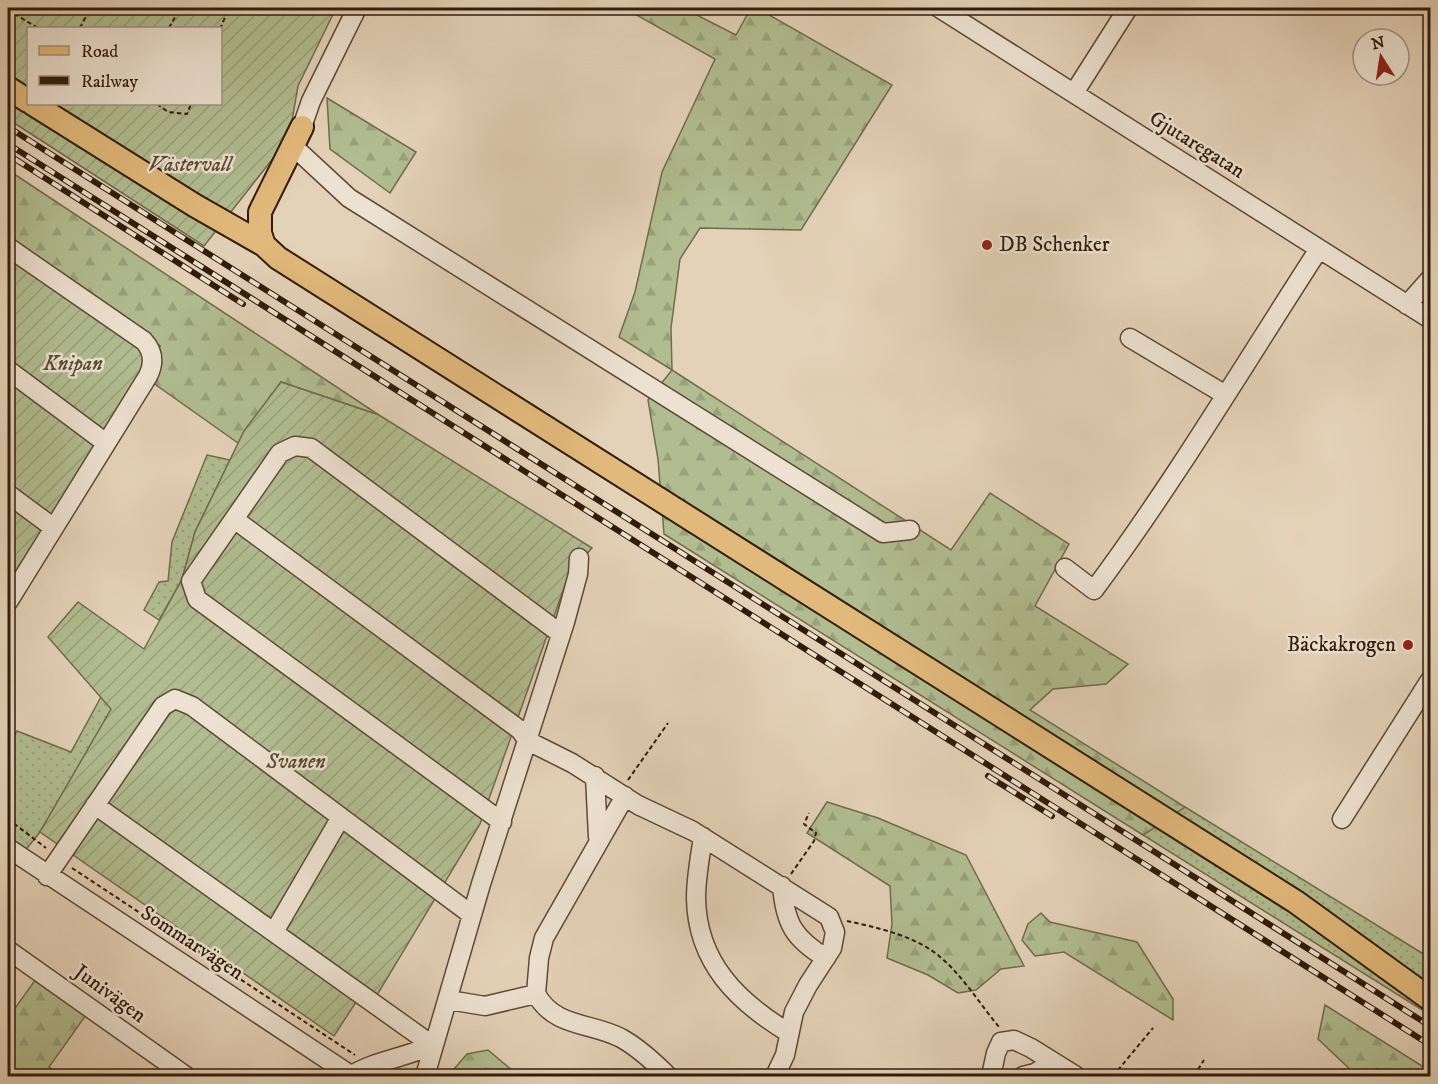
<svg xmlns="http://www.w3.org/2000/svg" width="1438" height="1084" viewBox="0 0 1438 1084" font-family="'IM FELL DW Pica',serif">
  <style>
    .grass { fill: url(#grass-dots); stroke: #706c4e; stroke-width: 1.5 }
    .forest { fill: url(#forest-firs); stroke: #706c4e; stroke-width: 1.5 }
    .garden { fill: url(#garden-furrows); stroke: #706c4e; stroke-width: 1.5; fill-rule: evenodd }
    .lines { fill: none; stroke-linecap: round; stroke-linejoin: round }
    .minor-casing { stroke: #5d4a36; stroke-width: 21 }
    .major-casing { stroke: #301c0a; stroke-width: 26 }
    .path { stroke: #301c0a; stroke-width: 2; stroke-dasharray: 4.5 3; stroke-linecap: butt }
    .minor { stroke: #ede2d1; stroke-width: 18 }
    .major { stroke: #e2b97c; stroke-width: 22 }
    .rail-casing { stroke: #301c0a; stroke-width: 6 }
    .rail { stroke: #ede2d1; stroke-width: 4; stroke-dasharray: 11; stroke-linecap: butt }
    .poi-dot { fill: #8f2418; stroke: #ede2d1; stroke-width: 2 }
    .labels { text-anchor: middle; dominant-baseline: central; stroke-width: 5; stroke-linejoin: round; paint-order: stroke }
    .street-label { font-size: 21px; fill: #301c0a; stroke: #ede2d1 }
    .park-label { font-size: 21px; font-style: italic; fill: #574c32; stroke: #ede2d1 }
    .poi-label { font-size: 21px; fill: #301c0a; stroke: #ede2d1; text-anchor: start }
  </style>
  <defs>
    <pattern id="grass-dots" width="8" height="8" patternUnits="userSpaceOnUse" patternTransform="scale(1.5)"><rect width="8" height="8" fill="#b1bd91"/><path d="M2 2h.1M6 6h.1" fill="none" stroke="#99a27c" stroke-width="1.8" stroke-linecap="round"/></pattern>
    <pattern id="forest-firs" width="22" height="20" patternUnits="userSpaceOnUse" patternTransform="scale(1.5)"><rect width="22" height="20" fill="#b1bd91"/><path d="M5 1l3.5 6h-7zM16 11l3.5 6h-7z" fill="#99a27c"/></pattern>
    <pattern id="garden-furrows" width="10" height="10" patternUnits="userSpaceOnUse" patternTransform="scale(1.5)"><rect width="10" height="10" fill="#b1bd91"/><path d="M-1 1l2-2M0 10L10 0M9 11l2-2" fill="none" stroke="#99a27c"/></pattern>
  </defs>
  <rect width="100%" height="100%" fill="#e4d2b8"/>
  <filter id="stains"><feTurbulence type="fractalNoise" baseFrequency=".00333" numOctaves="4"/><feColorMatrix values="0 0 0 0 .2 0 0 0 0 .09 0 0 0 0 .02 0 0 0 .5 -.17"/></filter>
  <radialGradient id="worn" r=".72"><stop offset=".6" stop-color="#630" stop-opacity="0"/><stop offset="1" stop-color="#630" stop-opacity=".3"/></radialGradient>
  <path class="grass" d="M207,455L230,460L195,532L182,579L159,620L144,610L159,582L168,581L172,542Z
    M101,697L112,709L40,832L24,852L8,841V745L17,731L71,752Z
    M1185,807L1430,958V1015L1143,835Z"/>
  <path class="forest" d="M636,8H683L736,35L751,8H757L892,85L801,230L700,228L680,259L671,328L672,370L951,550L990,493L1069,544L1035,606L1128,664L1106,684L1053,689L1030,710L1185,807L1143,835L664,534L658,459L648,400L672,370L619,337L635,292L662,172L715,59L633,13Z
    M327,98L416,152L390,193L330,149Z
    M8,170L379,415L281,382L238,443L142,375L160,346L8,238Z
    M827,802L878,818L966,855L1024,966L1001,969L976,990L958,993L928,975L887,958L892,924L890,886L807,833Z
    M1041,913L1050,922L1137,942L1173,999V1020L1064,952L1035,956L1022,940L1028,924Z
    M36,979L86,1015L49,1067L62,1076H8V1018Z
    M1325,1005L1430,1071V1076H1357L1318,1039Z
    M488,1050L519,1076H434L449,1075L467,1054Z"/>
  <path class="garden" d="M8,8H336L298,86L289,138L204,246L8,119ZM28,28H220V104H28Z
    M8,238L160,346L8,602Z
    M281,382L379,415L592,548L569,574L480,824L368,1010L356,1002L334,1036L40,832L111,709L48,637L78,602L144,649L182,579L195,532L244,431Z"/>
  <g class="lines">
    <defs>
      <path id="minor" d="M939,8L1430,319
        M1074,93L1128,8
        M302,127L311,101L357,8
        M294,147L349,198L883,533L910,530
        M8,247L144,341C154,352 154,364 148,376L8,602
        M1407,305L1430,279
        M1130,338L1224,394
        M8,370L106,443
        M8,494L54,528
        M234,519L520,730L528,741L572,763L638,805L693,831L829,917L835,932L832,948L808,985L794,1012L785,1055L775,1076
        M1065,568L1094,590C1175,481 1245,363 1319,249
        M595,776L598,837
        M95,805L432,1045C405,1058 376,1060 350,1076
        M1342,819L1430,680
        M502,822L197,599L191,581L280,453L295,446L311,448L561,634
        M703,837C700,857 696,878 696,898C697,963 738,1002 789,1033
        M8,848L352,1076
        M47,876L163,706L175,699L192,706L472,915
        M782,886C785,923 794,939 826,958
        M274,932L341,817
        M8,950L186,1076
        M536,994L539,958L544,938L625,796
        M449,1000L485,1006L536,994C555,1028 590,1022 621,1038C639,1048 654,1062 668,1076
        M425,1076L481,884L565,622L578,574L579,558
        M991,1076L996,1053L1001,1042L1014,1040L1031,1048L1076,1076
        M1023,1076L1035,1073L1053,1062"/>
      <path id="major" d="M8,88L28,101
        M33,104L194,205L264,245
        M302,127L260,212V233L264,245L278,258L1296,902L1430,999"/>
    </defs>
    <use href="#minor" class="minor-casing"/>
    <use href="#major" class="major-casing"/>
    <path class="path" d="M8,10L38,28
      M80,28L90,8
      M169,28L180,8
      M220,29L229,8
      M157,104L168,112L187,114L191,104
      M628,780L668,723
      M8,819L46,848
      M72,868L355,1055
      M791,874L814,841L816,833L804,824L809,813
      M847,921C874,927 907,934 931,950C959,969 978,1002 999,1027
      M1113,1076L1153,1028
      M1194,1076L1204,1060"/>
    <use href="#minor" class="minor"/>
    <use href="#major" class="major"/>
    <defs>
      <path id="rail" d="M8,127L1430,1026
        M8,144L1430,1045
        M15,159L243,304
        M988,776L1052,816"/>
    </defs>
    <use href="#rail" class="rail-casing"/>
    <use href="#rail" class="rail"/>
  </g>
  <g class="poi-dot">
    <circle cx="987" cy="245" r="6"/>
    <circle cx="1408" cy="645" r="6"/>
  </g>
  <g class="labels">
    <g class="street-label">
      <text transform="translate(1197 145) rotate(32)">Gjutaregatan</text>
      <text transform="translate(192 943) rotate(33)">Sommarvägen</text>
      <text transform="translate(110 994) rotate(36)">Junivägen</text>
    </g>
    <g class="park-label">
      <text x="190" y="165">Västervall</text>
      <text x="73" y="364">Knipan</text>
      <text x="296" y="762">Svanen</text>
    </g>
    <g class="poi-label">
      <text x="999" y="245">DB Schenker</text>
      <text x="1396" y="645" text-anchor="end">Bäckakrogen</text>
    </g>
  </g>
  <rect width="1438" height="1084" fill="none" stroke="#e4d2b8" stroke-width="30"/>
  <rect x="9" y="9" width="1420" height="1066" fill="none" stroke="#301c0a" stroke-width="3"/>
  <rect x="15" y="15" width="1408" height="1054" fill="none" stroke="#301c0a" stroke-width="1.5"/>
  <rect x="27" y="27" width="195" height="78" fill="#ede2d1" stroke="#a19381" stroke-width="1.5"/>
  <rect x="39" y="46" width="30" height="9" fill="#e2b97c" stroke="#a19381" stroke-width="1.5"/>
  <text x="81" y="57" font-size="18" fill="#301c0a">Road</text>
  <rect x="39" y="76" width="30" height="9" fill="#301c0a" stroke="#a19381" stroke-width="1.5"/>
  <text x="81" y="87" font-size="18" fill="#301c0a">Railway</text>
  <g transform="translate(1381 57) rotate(348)"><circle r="28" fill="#ede2d1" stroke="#a19381" stroke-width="1.5"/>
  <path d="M0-4.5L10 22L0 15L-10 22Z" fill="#8f2418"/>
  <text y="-9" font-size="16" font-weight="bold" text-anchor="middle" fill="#301c0a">N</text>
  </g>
  <rect width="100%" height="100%" filter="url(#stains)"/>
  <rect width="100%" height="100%" fill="url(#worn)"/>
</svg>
